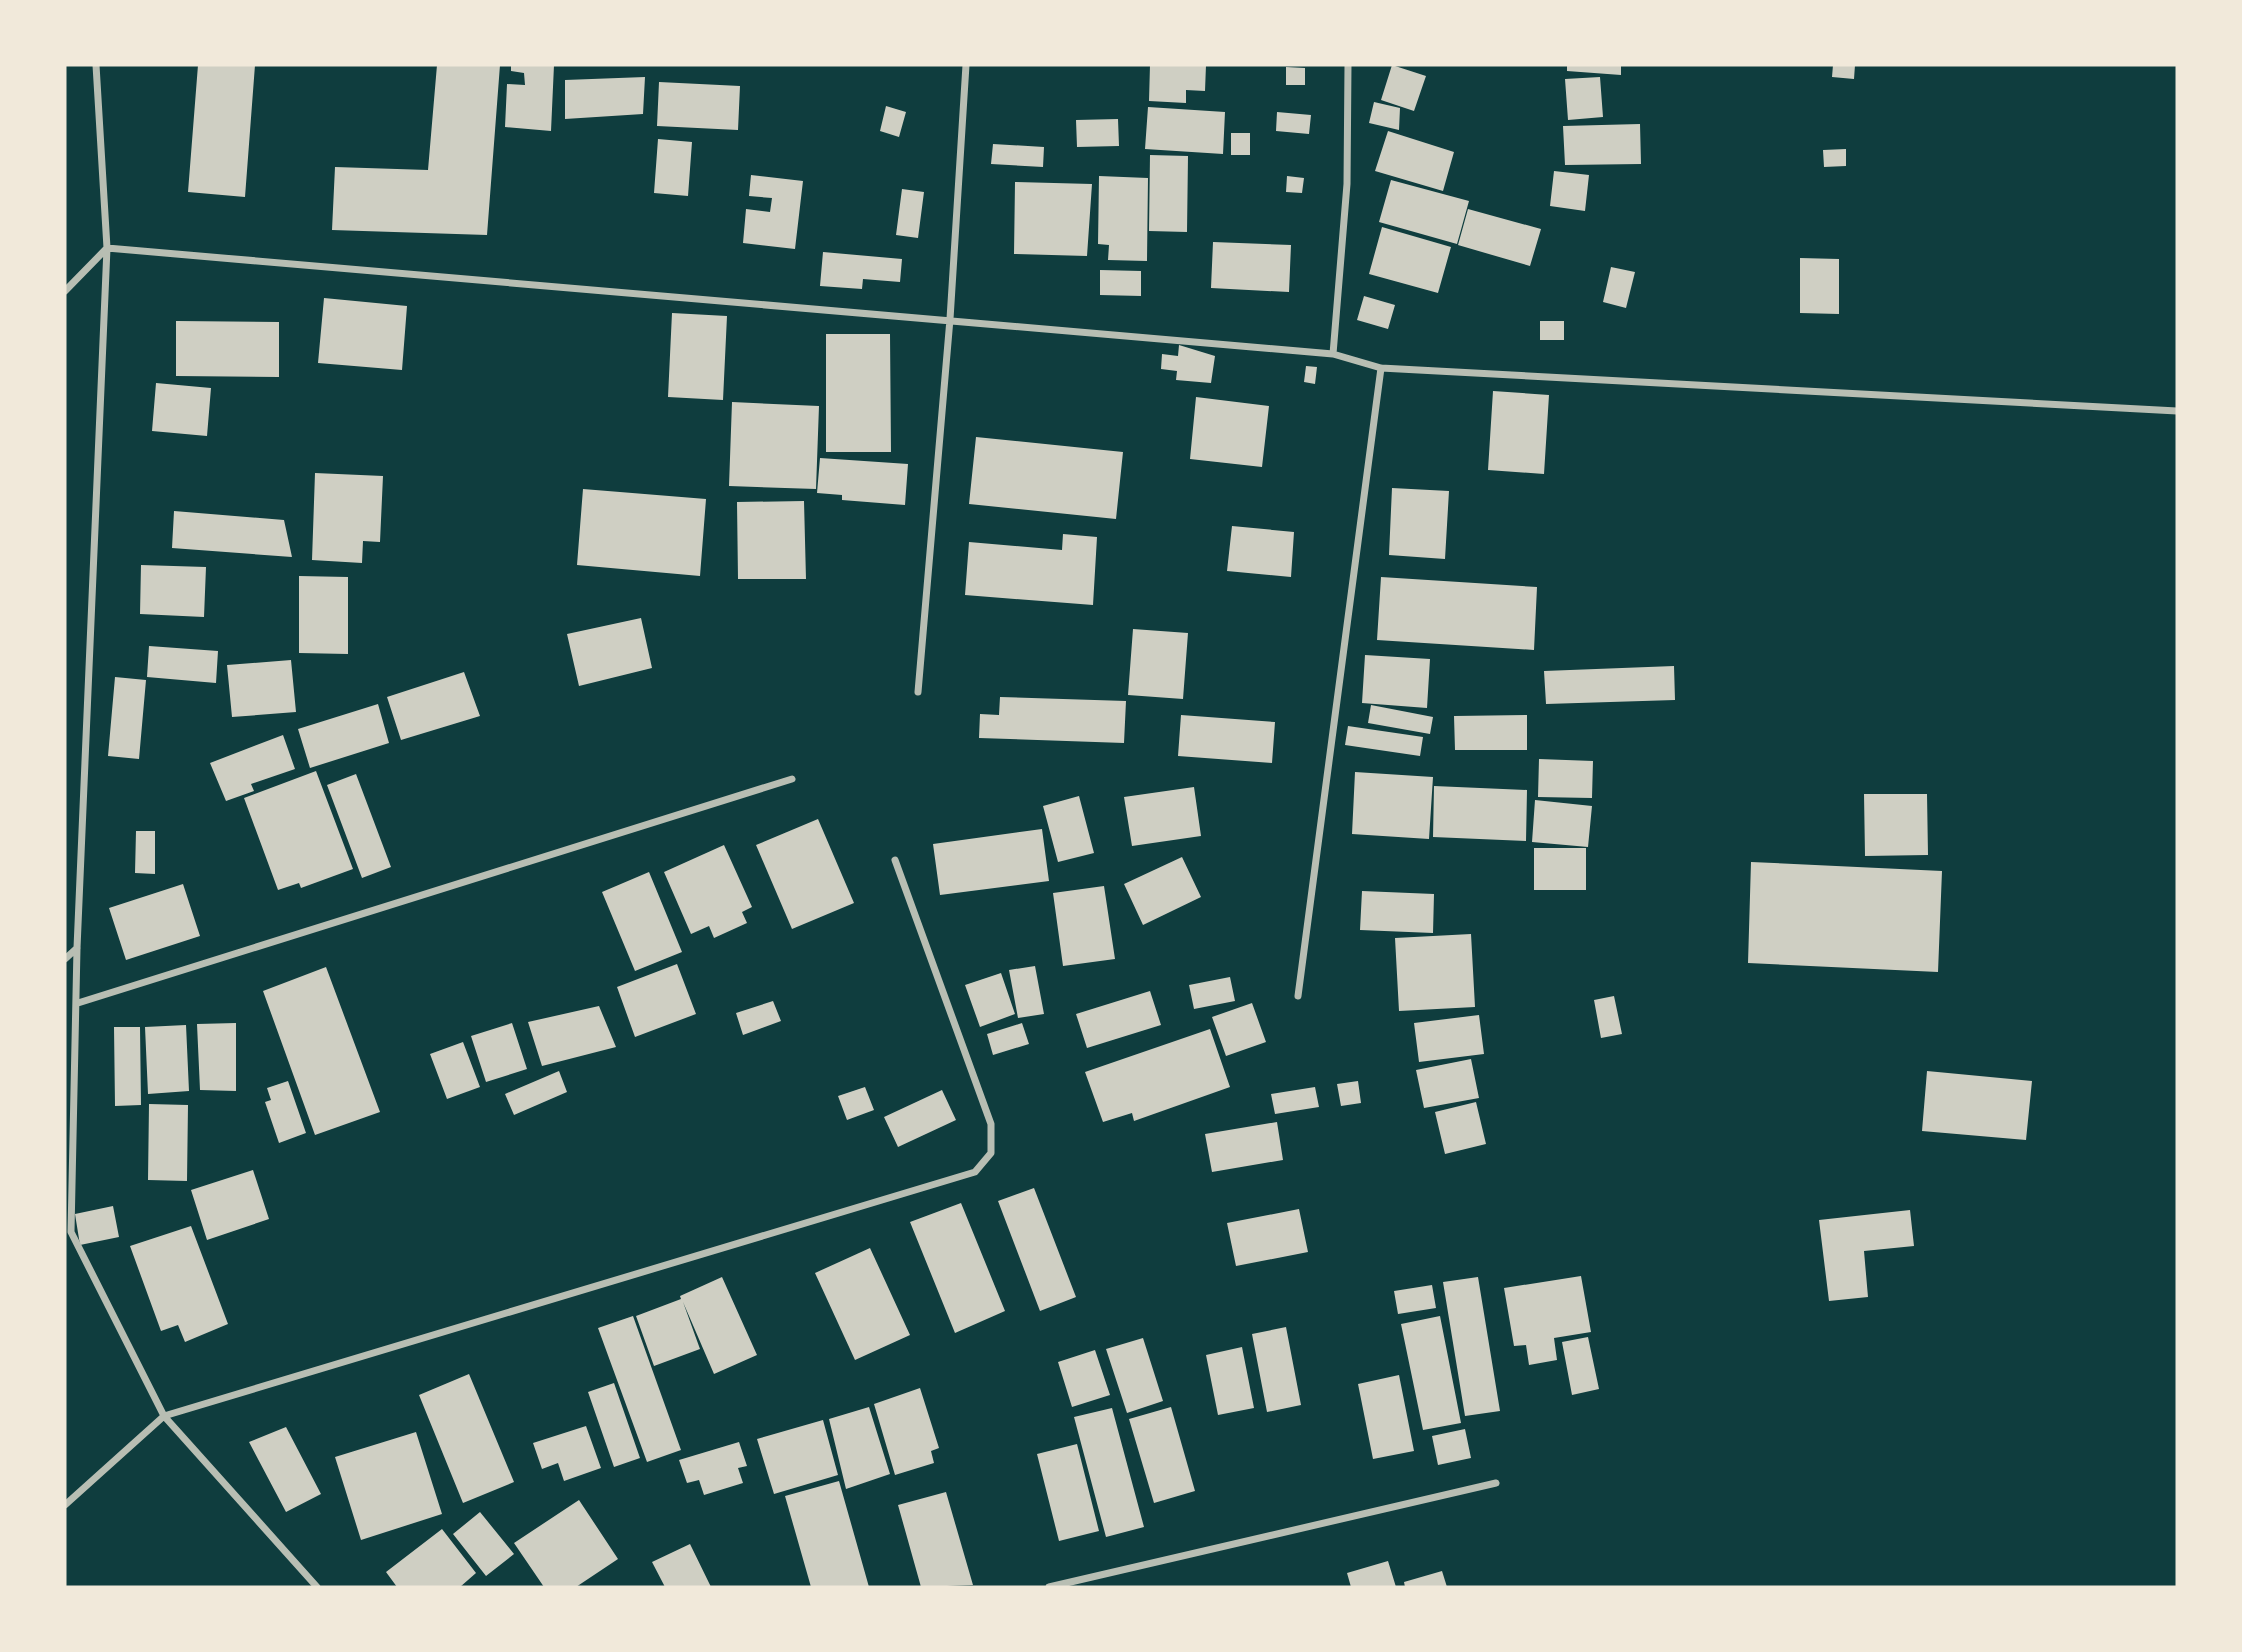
<svg xmlns="http://www.w3.org/2000/svg" width="2242" height="1652" viewBox="0 0 2242 1652" font-family="'Fira Sans Condensed',sans-serif">
  <style>
    .building { fill: #cfcfc3 }
    .lines { fill: none; stroke-linecap: round; stroke-linejoin: round }
    .minor { stroke: #b8beb3; stroke-width: 7 }
  </style>
  <rect width="100%" height="100%" fill="#0f3d3e"/>
  <path class="building" d="M198,65H255L245,197L188,192Z
    M437,65H500L487,235L332,230L335,167L428,170Z
    M511,65H554L551,131L505,127L507,84L525,85L524,73L511,71Z
    M1150,65H1206L1205,91L1186,90V103L1149,101Z
    M1392,65L1426,76L1414,111L1381,100Z
    M1567,65H1621V75L1567,71Z
    M1833,65H1855L1854,79L1832,77Z
    M1286,67L1305,68V85H1286Z
    M645,77L643,114L565,119V80Z
    M1600,77L1603,117L1568,120L1565,79Z
    M659,82L740,86L738,130L657,126Z
    M1374,102L1400,108L1399,130L1369,123Z
    M886,106L906,112L899,137L880,131Z
    M1148,107L1225,112L1223,154L1145,149Z
    M1277,112L1311,115L1309,134L1276,131Z
    M1118,119L1119,146L1077,147L1076,120Z
    M1640,124L1641,164L1565,165L1563,126Z
    M1388,131L1454,152L1443,191L1375,171Z
    M1231,133H1250V155H1231Z
    M658,139L692,142L688,196L654,193Z
    M993,144L1044,147L1043,167L991,164Z
    M1846,149V166L1824,167L1823,150Z
    M1150,155L1188,156L1187,232L1149,231Z
    M1554,171L1589,175L1585,211L1550,206Z
    M751,175L803,181L795,249L743,243L746,209L770,212L772,198L749,196Z
    M1099,176L1148,178L1147,261L1108,260L1109,245L1098,244Z
    M1287,176L1304,178L1302,193L1286,192Z
    M1391,180L1469,201L1457,244L1379,222Z
    M1015,182L1092,184L1087,256L1014,254Z
    M902,189L924,192L918,238L896,235Z
    M1468,209L1541,229L1530,266L1458,245Z
    M1382,227L1451,247L1438,293L1369,274Z
    M1213,242L1291,245L1289,292L1211,288Z
    M823,252L902,259L900,282L863,279L862,289L820,286Z
    M1800,258L1839,259V314L1800,313Z
    M1611,267L1635,272L1626,308L1603,302Z
    M1100,270L1141,271V296L1100,295Z
    M1364,296L1395,305L1388,329L1357,320Z
    M324,298L407,306L402,370L318,363Z
    M672,313L727,316L723,400L668,397Z
    M176,321L279,322V377L176,376Z
    M1540,321H1564V340H1540Z
    M826,334H890L891,452H826Z
    M1179,345L1215,356L1211,383L1176,380L1177,371L1161,369L1162,354L1178,356Z
    M1306,366L1317,367L1315,384L1304,382Z
    M156,383L211,388L207,436L152,431Z
    M1493,391L1549,395L1544,474L1488,470Z
    M1196,397L1269,406L1262,467L1190,459Z
    M732,402L819,406L816,489L729,486Z
    M976,437L1123,452L1116,519L969,504Z
    M820,458L908,464L905,505L842,500V495L817,493Z
    M315,473L383,476L380,542L363,541L362,563L312,560Z
    M1392,488L1449,491L1445,559L1389,555Z
    M583,489L706,499L700,576L577,565Z
    M804,501L806,579H738L737,502Z
    M174,511L284,520L292,557L172,548Z
    M1232,526L1294,532L1291,577L1227,571Z
    M1063,534L1097,537L1093,605L965,595L969,542L1062,550Z
    M141,565L206,567L204,617L140,614Z
    M299,576L348,577V654L299,653Z
    M1381,577L1537,587L1534,650L1377,640Z
    M641,618L652,668L579,686L567,634Z
    M1133,629L1188,633L1183,699L1128,695Z
    M149,646L218,651L216,683L147,677Z
    M1365,655L1430,659L1427,708L1362,703Z
    M291,660L296,712L232,717L227,665Z
    M1674,666L1675,700L1546,704L1544,671Z
    M464,672L480,716L401,740L387,697Z
    M115,677L146,680L139,759L108,756Z
    M1000,697L1126,701L1124,743L979,738L980,714L999,715Z
    M378,704L389,743L310,768L298,729Z
    M1371,705L1433,717L1430,734L1368,723Z
    M1181,715L1275,722L1272,763L1178,756Z
    M1527,715V750H1455L1454,716Z
    M1348,726L1423,737L1420,756L1345,745Z
    M283,735L295,769L251,784L254,791L226,801L210,763Z
    M1539,759L1593,761L1592,798L1538,797Z
    M316,771L353,869L301,888L299,883L278,890L244,798Z
    M1355,772L1433,777L1429,839L1352,834Z
    M356,774L391,867L362,878L327,785Z
    M1434,786L1527,790L1526,841L1433,837Z
    M1194,787L1201,836L1132,846L1124,797Z
    M1864,794H1927L1928,855L1865,856Z
    M1079,796L1094,853L1058,862L1043,806Z
    M1535,800L1592,806L1588,847L1532,842Z
    M818,819L854,903L792,929L756,845Z
    M1042,829L1049,881L940,895L933,844Z
    M136,831H155V874L135,873Z
    M724,845L752,907L742,912L747,923L714,938L709,926L691,934L664,872Z
    M1534,848H1586V890H1534Z
    M1182,857L1201,897L1143,925L1124,884Z
    M1751,862L1942,871L1938,972L1748,963Z
    M649,872L682,952L635,971L602,892Z
    M183,884L200,936L126,960L109,908Z
    M1104,886L1115,959L1063,966L1053,893Z
    M1362,891L1434,894L1433,933L1360,930Z
    M1471,934L1475,1007L1399,1011L1395,938Z
    M677,964L696,1014L635,1037L617,987Z
    M1035,966L1044,1014L1018,1018L1009,970Z
    M326,967L380,1112L315,1135L263,991Z
    M1001,973L1015,1014L980,1027L965,985Z
    M1230,977L1235,1001L1194,1009L1189,985Z
    M1150,991L1161,1025L1087,1048L1076,1014Z
    M1614,996L1622,1034L1601,1038L1594,1000Z
    M773,1001L781,1021L743,1035L736,1013Z
    M1252,1003L1266,1042L1226,1056L1212,1017Z
    M599,1006L616,1047L542,1066L528,1022Z
    M1479,1015L1484,1054L1419,1062L1414,1023Z
    M236,1023V1091L200,1090L197,1024Z
    M512,1023L527,1069L486,1082L471,1036Z
    M1022,1023L1029,1044L993,1055L987,1034Z
    M186,1025L189,1091L148,1094L145,1027Z
    M114,1027H140L141,1105L115,1106Z
    M1210,1029L1230,1087L1134,1121L1132,1113L1103,1122L1085,1072Z
    M463,1042L480,1087L447,1099L430,1054Z
    M1471,1059L1479,1098L1424,1108L1416,1070Z
    M559,1071L567,1092L514,1115L505,1094Z
    M1927,1071L2032,1081L2026,1140L1922,1131Z
    M288,1081L306,1133L279,1143L265,1102L271,1100L267,1088Z
    M1358,1081L1361,1103L1341,1106L1337,1084Z
    M865,1087L874,1110L847,1120L838,1096Z
    M1315,1087L1319,1107L1275,1114L1271,1094Z
    M942,1090L956,1120L898,1147L884,1117Z
    M1476,1102L1486,1144L1445,1154L1435,1112Z
    M149,1104L188,1105L187,1181L148,1180Z
    M1277,1122L1283,1160L1212,1172L1205,1134Z
    M253,1170L269,1219L207,1240L191,1190Z
    M1034,1188L1076,1297L1040,1311L998,1201Z
    M961,1203L1005,1311L955,1333L910,1222Z
    M113,1206L119,1237L80,1245L75,1214Z
    M1299,1209L1308,1252L1236,1266L1227,1223Z
    M1910,1210L1914,1246L1864,1251L1868,1297L1829,1301L1819,1220Z
    M191,1226L228,1324L185,1342L178,1325L161,1331L130,1246Z
    M870,1248L910,1335L855,1360L815,1273Z
    M1581,1276L1591,1332L1554,1338L1557,1360L1529,1365L1526,1345L1514,1346L1504,1288Z
    M722,1277L757,1355L714,1374L683,1302L700,1349L654,1366L636,1316L681,1299L680,1296Z
    M1478,1277L1500,1411L1465,1416L1443,1282Z
    M1432,1285L1436,1308L1398,1314L1394,1291Z
    M633,1316L681,1450L647,1462L598,1328Z
    M1440,1316L1461,1423L1423,1430L1401,1324Z
    M1286,1327L1301,1405L1267,1412L1252,1334Z
    M1588,1337L1599,1389L1572,1395L1562,1342Z
    M1143,1338L1163,1401L1127,1413L1106,1349Z
    M1242,1347L1254,1408L1218,1415L1206,1355Z
    M1095,1350L1110,1395L1072,1407L1058,1362Z
    M469,1374L514,1482L463,1503L419,1395Z
    M1399,1375L1414,1451L1373,1459L1358,1384Z
    M614,1383L640,1458L614,1467L588,1392Z
    M920,1388L939,1448L931,1451L934,1463L895,1475L874,1404Z
    M869,1407L890,1474L846,1489L829,1419Z
    M1171,1407L1195,1491L1154,1503L1129,1419Z
    M1112,1408L1144,1527L1106,1537L1074,1417Z
    M823,1420L838,1475L774,1494L757,1439Z
    M586,1426L601,1468L564,1481L558,1463L542,1469L533,1443Z
    M286,1427L321,1494L286,1512L249,1442Z
    M1465,1429L1471,1458L1438,1465L1432,1436Z
    M416,1432L442,1514L361,1540L335,1457Z
    M739,1442L747,1466L738,1468L743,1483L704,1495L699,1480L687,1483L679,1460Z
    M1077,1444L1099,1531L1059,1541L1037,1454Z
    M839,1481L869,1587H811L785,1496Z
    M946,1492L973,1585L921,1587L898,1505Z
    M579,1500L618,1559L576,1587H544L514,1543Z
    M480,1512L514,1554L486,1576L453,1534Z
    M442,1529L476,1573L460,1587H397L386,1572Z
    M690,1544L711,1587H665L652,1562Z
    M1388,1561L1396,1587H1351L1347,1573Z
    M1442,1571L1447,1587H1405L1404,1582Z"/>
  <g class="lines">
    <path class="minor" d="M96,65L107,248L77,948L71,1232L164,1416L317,1587
      M65,291L107,248L1333,354L1381,368L2177,411
      M1333,354L1347,184L1348,65
      M918,692L950,319L966,65
      M65,959L77,948
      M1298,996L1381,368
      M78,1003L792,779
      M65,1505L164,1416L975,1172L991,1153V1124L895,860
      M1049,1587L1496,1483"/>
  </g>
  <rect width="2242" height="1652" fill="none" stroke="#f1e9da" stroke-width="133"/>
</svg>
